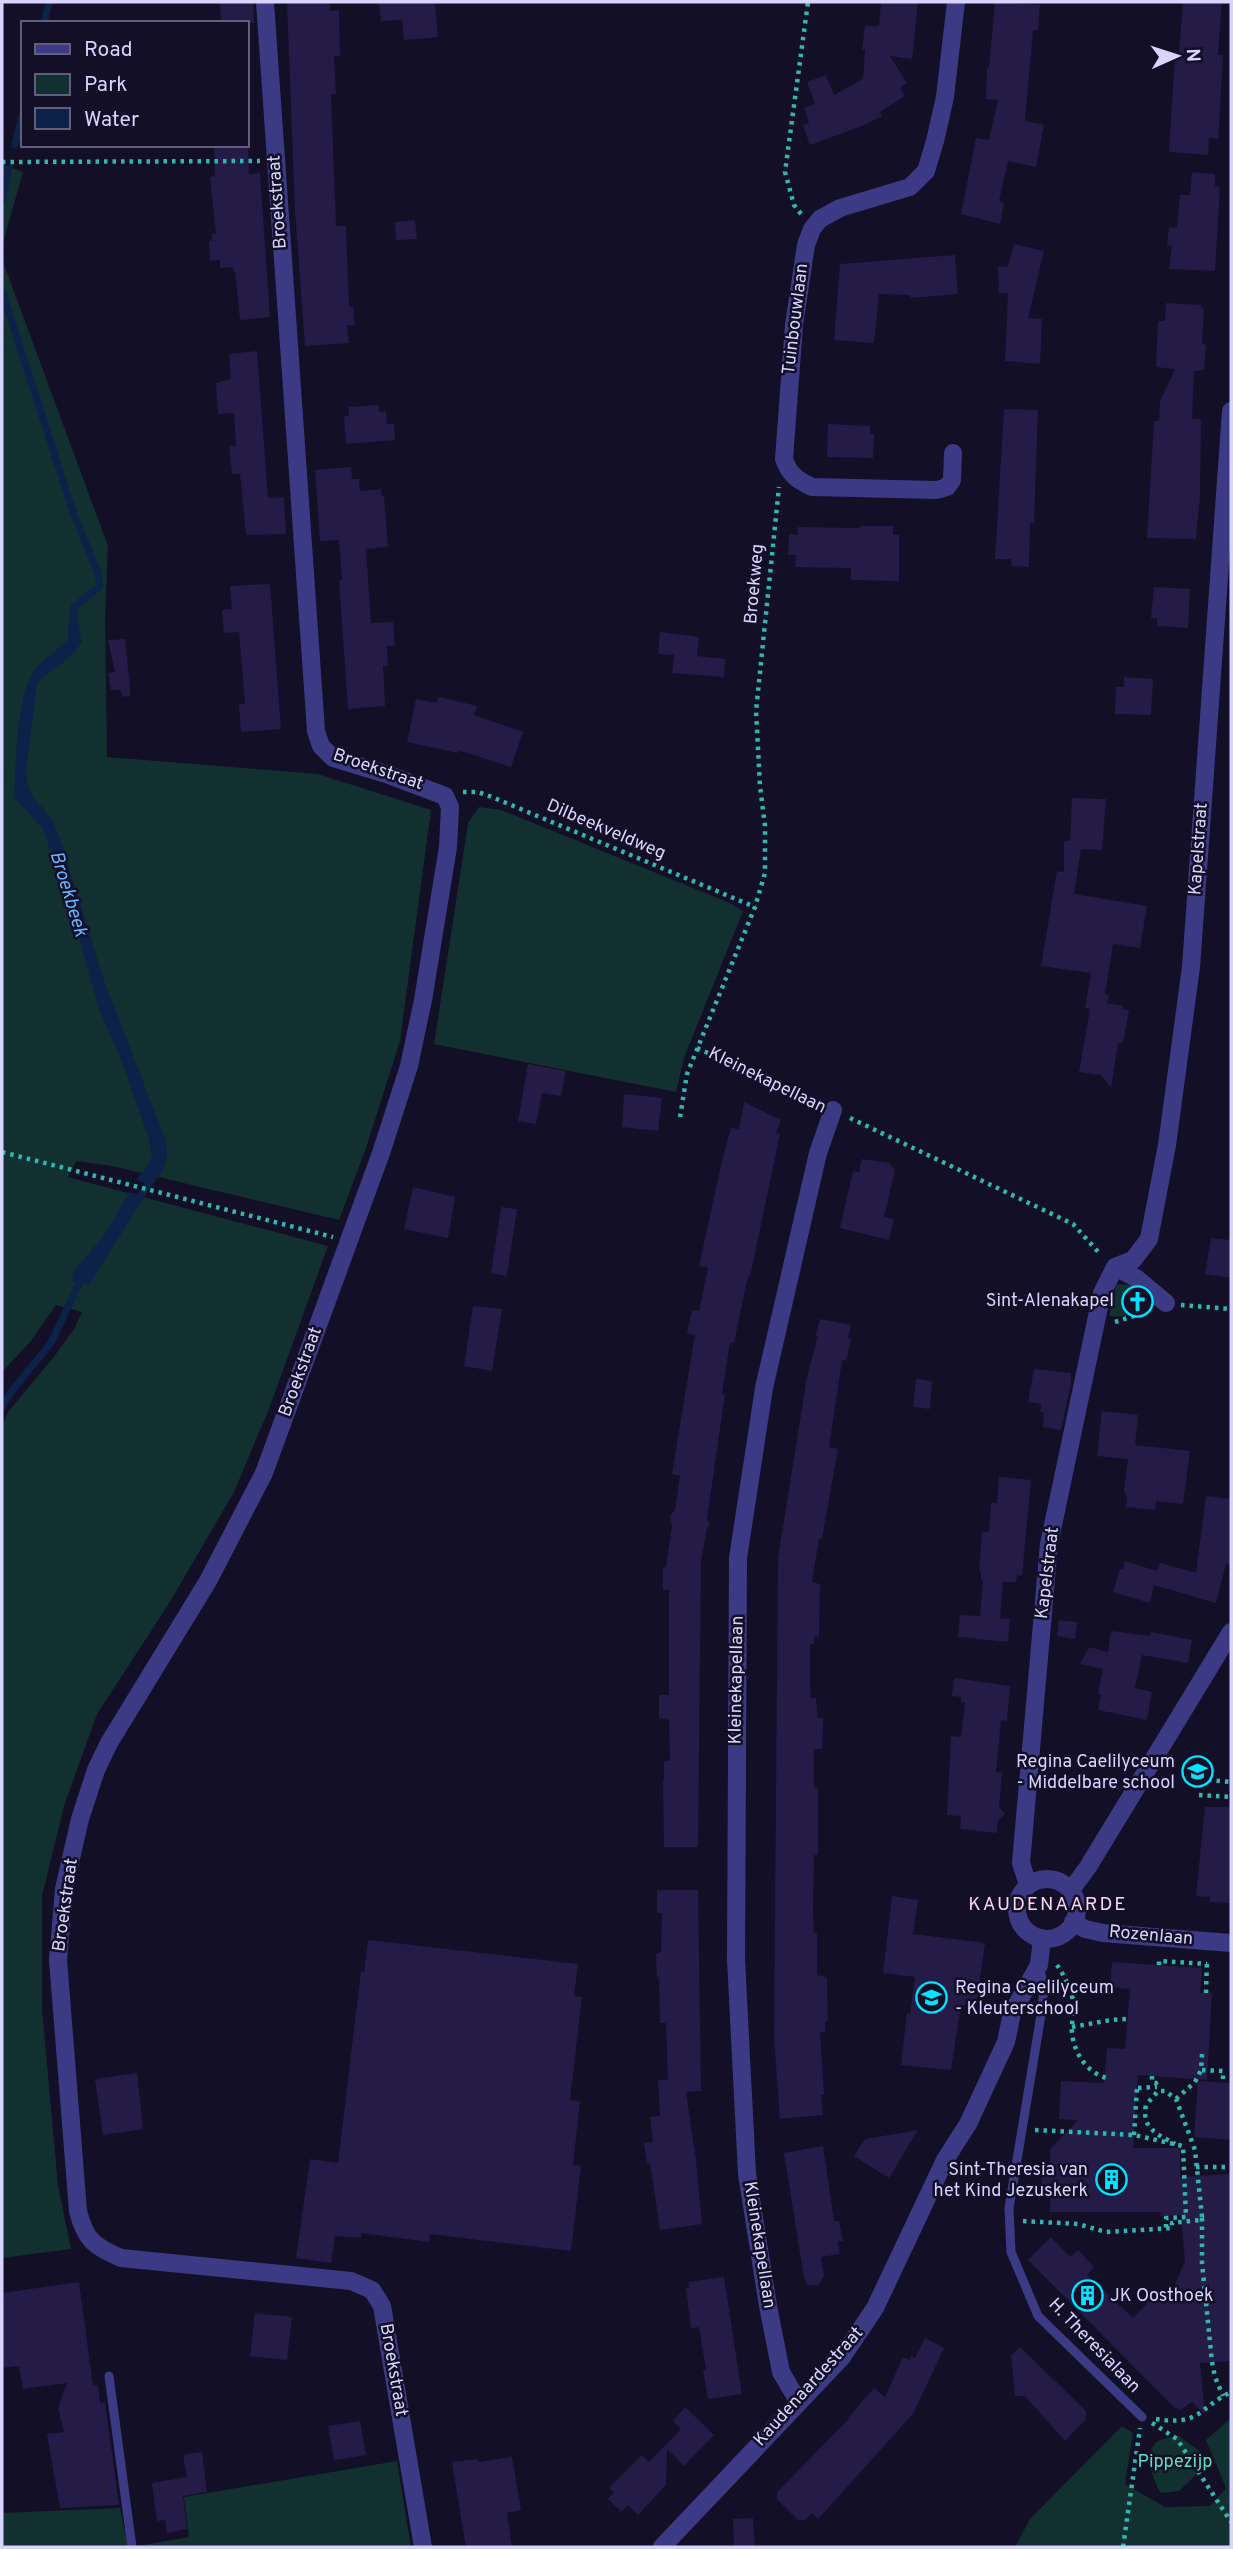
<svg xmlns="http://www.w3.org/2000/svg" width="1233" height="2549" viewBox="0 0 1233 2549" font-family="Overpass,sans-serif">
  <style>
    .green { fill: #12302f }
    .water { fill: #0c2248 }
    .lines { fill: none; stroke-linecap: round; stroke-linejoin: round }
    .stream { stroke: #0c2248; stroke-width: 7 }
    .building { fill: #241b47 }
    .path { stroke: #2fb8b0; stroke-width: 4.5; stroke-dasharray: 3.5 5; stroke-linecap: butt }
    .lane { stroke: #3d3a85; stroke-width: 9 }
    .street { stroke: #3d3a85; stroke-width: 18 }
    .labels { text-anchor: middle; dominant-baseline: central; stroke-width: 5; stroke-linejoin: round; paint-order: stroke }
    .street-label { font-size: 18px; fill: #d9d4ff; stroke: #130f26 }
    .poi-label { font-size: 18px; fill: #d9d4ff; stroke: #130f26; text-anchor: end }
    .park-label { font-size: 18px; fill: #5fe0c0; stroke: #130f26 }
    .water-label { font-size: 19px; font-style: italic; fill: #62b6ff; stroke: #130f26 }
    .neighbourhood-label { font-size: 19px; letter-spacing: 2px; fill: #ffd6f0; stroke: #130f26 }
  </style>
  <rect width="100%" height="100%" fill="#130f26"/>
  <path class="green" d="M2,164L23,172L2,246Z
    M2,259L108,546L105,618L107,757L318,774L431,810L400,1041L366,1148L339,1220L112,1166L76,1161L68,1177L328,1246L269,1409L234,1492L168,1605L97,1714L64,1806L42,1896V2008L58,2186L71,2249L2,2258V1425L8,1412L53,1358L74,1329L82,1312L56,1305L30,1342L2,1372Z
    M479,807L501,810L730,903L743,911L684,1058L676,1092L434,1044L468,823Z
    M1121,1284L1138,1286L1148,1298C1142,1317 1125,1317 1109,1316L1116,1285Z
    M1231,2418V2547H1015L1030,2519L1122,2426L1133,2433L1125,2484L1165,2507L1210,2506L1226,2488L1206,2440Z
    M1177,2435L1201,2452L1202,2469L1179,2491L1161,2493C1153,2480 1141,2450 1160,2440C1165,2438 1172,2437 1177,2435Z
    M397,2461L411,2547H131L189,2537L184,2497Z
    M120,2508L128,2547H2V2513Z"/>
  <path class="water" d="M78,622L82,642L70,657L40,680L37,685L26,770C28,799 35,796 49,816C54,822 56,831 60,838L104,980L164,1136C171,1157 166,1168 152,1185L136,1180L149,1164L152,1155L149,1140L122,1062L99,1009L77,931L43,829L14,797C16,766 16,698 33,673C41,660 58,651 68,639V623Z
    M129,1192L145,1196L89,1285L71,1282L74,1271L105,1234Z"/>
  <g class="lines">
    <path class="stream" d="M44,23L49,2
      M15,145L23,112
      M2,200L9,168
      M2,291L74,515L98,573L100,586L74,607L72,629
      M136,1202L153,1178
      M2,1407L11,1392L51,1343L82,1277"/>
  </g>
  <path class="building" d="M220,2H253L254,23H221Z
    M330,2V11L339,10L340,56H334L336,94H331L336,226H346L349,307L353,306L355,325H347L349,343L305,346L295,211L287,3Z
    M379,2H435L438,37L404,40L402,20L381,21Z
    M881,2H918L912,59L890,56L907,83L900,88L905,96L880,112L882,116L862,126L810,145L803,125L809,123L804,108L815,104L807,82L826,75L834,95L863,79L865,50H862L865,26H879Z
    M995,2L1040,5L1038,30H1033L1025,121L1044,125L1036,167L1008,161L999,201L1004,203L1000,224L961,214L976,138L989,140L998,100L986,99L987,68H989Z
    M1183,2H1222L1218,55H1223L1219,128L1218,139L1209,138L1208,155L1169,152L1175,53H1179Z
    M214,145H248L249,174L260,173L270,317L240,320L235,271L233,272V267L220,268V260L210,261L209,241H212V234H216L210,177L215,176Z
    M1192,172L1215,174V186L1220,187L1215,271L1169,269L1172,246L1167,245L1169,227L1177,228L1180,195H1190Z
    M415,220L417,239L396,240L395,222Z
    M1014,244L1044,251L1028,318L1042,319L1040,364L1005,361L1008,293H999L998,267L1008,266Z
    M955,255L958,294L911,298L910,295L879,294L874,343L834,340L840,264Z
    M1166,303L1201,305V308H1204L1202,344L1206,345L1204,370L1194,371L1192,419H1201L1200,495L1196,539L1147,538L1154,421H1159L1160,401L1175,369L1156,367L1158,321H1165Z
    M257,351L268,498L284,497L286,534L246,535L240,474H232L229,446H236L234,413L218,414L216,383L231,379L229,354Z
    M379,405V412L386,411L387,424H394L395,440L346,444L344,416H349L348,407Z
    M1004,409L1038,410L1034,523H1030L1029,567L1012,566L1011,559H995Z
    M828,424L870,426V434H874L873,458L827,457Z
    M351,467L352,479H359L360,491L381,489L382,497L384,496L388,547L366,549L371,623L393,622L395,646H387L388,666H383L385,706L348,709L339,580H342L339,540L320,541L315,470Z
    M861,526H893V535H899V581L851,580V568L795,567L796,555H788L789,534L798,535V527L860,528Z
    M270,584L281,729L241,732L239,704H245L239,632L224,633L222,610L232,609L230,586Z
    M1154,587L1190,589L1188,628L1157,626V618H1151Z
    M660,632L699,637L697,656L725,659L724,677L672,673L674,655L658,654Z
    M125,639L130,689V696L123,697L120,690H111L108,673L115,672L108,640Z
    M1124,677L1153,679L1151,715L1115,714L1116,687H1124Z
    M439,697L477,706L474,715L523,732L511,767L458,750V753L407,742L416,699L436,703Z
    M1072,798L1106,799L1102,850L1081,849L1074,894L1147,906L1140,948L1113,944L1105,994L1109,995L1107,1003L1123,1006L1122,1009L1129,1010L1123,1043H1118L1111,1088L1101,1075L1079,1072L1090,1009L1085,1008L1091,973L1041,966L1057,871L1064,872V841H1070Z
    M528,1064L566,1071L561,1096L542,1093L536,1124L518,1121Z
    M624,1094L662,1098L658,1131L622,1127Z
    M744,1102L781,1120L776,1133L780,1134L750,1277L748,1276L734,1343L730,1342L722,1394H725L710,1498L707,1519L710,1524L707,1528L701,1561L698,1847H664L663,1781H664V1761H670L669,1720L659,1718V1695H669V1590H663V1567H666L672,1527L670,1516L675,1510L680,1476L672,1474L695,1335L687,1333L692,1310L699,1311L708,1268L699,1266L722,1161L731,1128L739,1129Z
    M862,1159L889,1163L895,1170L884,1217L894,1219L889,1240L840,1228L853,1171L859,1172Z
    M413,1187L455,1197L448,1238L404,1229Z
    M501,1207L517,1209L507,1276L491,1273Z
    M1211,1238L1231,1240V1278L1205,1274Z
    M473,1306L502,1309L492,1371L464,1366Z
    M820,1319L851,1325L848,1338L851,1339L846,1361L842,1360L829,1447L838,1449L822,1539H819L812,1582L820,1584L819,1637L814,1636V1644H810V1685L811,1698H816L818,1718H823V1729L822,1749H814V1788H818V1855H814L813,1912L814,1933H817V1975L827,1977L828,2021H825V2032H820L824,2095H821L823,2115L780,2119L774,2038L778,1558L807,1377L818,1336L816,1335Z
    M1034,1369L1071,1373V1384L1061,1430L1043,1427L1044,1413L1040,1412L1041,1404L1028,1402Z
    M916,1379L932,1381L930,1409L913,1407Z
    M1102,1411L1138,1415L1135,1445L1190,1451L1183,1504L1156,1501L1155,1510L1126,1507L1127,1497L1124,1491L1128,1459L1097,1456Z
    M999,1477L1031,1480L1022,1576L1017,1575L1016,1582H1003L1000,1618L1010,1619L1008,1642L958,1637L960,1615L980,1616L983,1580H981V1571H979L982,1532H989L991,1503H997Z
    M1206,1496L1231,1499V1565L1226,1564L1216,1603L1154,1585L1150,1603L1113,1592L1120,1569L1123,1570L1125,1561L1157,1571L1160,1563L1196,1573Z
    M1059,1620L1077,1622L1075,1639L1057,1636Z
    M1111,1631L1150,1636L1151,1632L1192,1640L1188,1663L1142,1655L1135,1688L1152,1692L1147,1720L1098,1710L1101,1695L1098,1694L1103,1669L1080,1664L1089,1647L1108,1652Z
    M954,1678L1010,1686L1007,1721L1001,1720L996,1772L1002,1773L999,1807L1005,1814L998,1820L997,1833L960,1829L961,1816L947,1815L951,1736L961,1737L965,1703L961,1702V1697L952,1696Z
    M1205,1807H1231V1903L1210,1902V1897L1196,1896Z
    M657,1890H698L701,2091L686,2092L696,2160L702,2224L660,2230L650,2163L647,2164L644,2143L653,2142L650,2117L660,2116L658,2080H668L666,2023H660L659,1977H657L656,1954L661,1952L662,1913H657Z
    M892,1896L918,1900L913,1934L985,1943L976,2006L961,2005L951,2070L901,2065L907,2013L910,2014L915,1977L883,1973Z
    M368,1940L578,1964L574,1996L582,1997L570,2100L580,2101L573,2165L581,2166L571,2251L430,2234L429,2242L361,2233V2238L335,2236L331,2263L296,2258L310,2159L338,2163L361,1971L364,1972Z
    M1112,1962L1202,1968L1200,1993H1212L1207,2080L1138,2075L1133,2148H1180V2177L1231,2174V2361L1200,2363L1205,2415L1192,2402L1180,2410L1174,2407L1028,2260L1051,2237L1070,2257L1078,2250L1094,2267L1087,2275L1133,2318L1150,2300L1163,2303L1173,2289L1185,2261L1181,2215L1160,2216L1161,2212H1050V2190H1041L1042,2169H1050V2149L1078,2120L1059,2119L1061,2081L1104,2083L1107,2048L1125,2049L1130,1989L1110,1987Z
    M137,2073L143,2129L103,2135L95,2079Z
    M1198,2081L1231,2083V2140L1194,2137Z
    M918,2130L889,2178L854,2156L865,2139Z
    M823,2146L834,2221H839L843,2241H838L840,2254L821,2257L824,2276L819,2285H808L804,2278L784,2153Z
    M724,2277L742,2394L708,2399L703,2370H706L699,2327L691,2329L686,2288H689L688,2282Z
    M79,2282L93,2386L98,2385L100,2403L105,2402L119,2505L60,2508L47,2434L64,2432L58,2408L67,2383L23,2389L19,2366L2,2368V2293Z
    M255,2313L292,2317L287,2360L250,2356Z
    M925,2338L944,2348L913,2414L818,2519L812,2513L805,2520H798L777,2499V2492L849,2419L848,2418L874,2388L885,2397L903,2357L910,2360L911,2356L915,2358Z
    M1020,2347L1086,2411V2419L1065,2441L1025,2396H1015L1011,2356Z
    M685,2407L714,2435L684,2466L667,2449L666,2485L638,2515L628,2505L621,2512L608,2499L614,2492L609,2488L642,2455L649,2462L681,2429L673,2421Z
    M360,2421L366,2455L334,2460L328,2426Z
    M202,2452L207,2492L183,2496L187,2529L167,2533L165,2520L157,2521L152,2483L187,2477L183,2455Z
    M512,2457L521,2510L507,2513L512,2547H466L452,2462L478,2459L479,2462Z
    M753,2518L755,2547H734L733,2519Z"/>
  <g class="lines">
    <path class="path" d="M2,162L260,161
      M801,214L794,205L785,172L808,2
      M463,792H478L492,797L755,907
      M697,1048L816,1103
      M680,1117L687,1074L755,907L765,873V826L760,786L756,711L779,487
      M850,1118L1073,1224L1101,1255
      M2,1152L333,1237
      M1181,1305L1231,1309
      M1115,1322L1147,1312
      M1208,1780L1231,1782
      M1199,1795L1231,1797
      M1057,1965C1064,1975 1070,1987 1073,2000C1075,2011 1071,2022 1072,2033C1074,2053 1087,2073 1107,2078
      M1159,1965V1961L1207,1964
      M1206,1993L1207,1959
      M1072,2027L1111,2020L1127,2019
      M1202,2054L1201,2070L1223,2071V2082
      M1152,2076V2082L1156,2083L1158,2089
      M1138,2088L1157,2087
      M1176,2099L1195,2082L1201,2070
      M1035,2130L1134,2135L1183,2146L1186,2217L1166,2218V2229
      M1134,2135L1137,2088
      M1196,2167H1231
      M1202,2218V2263L1212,2362L1215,2377L1223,2396
      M1023,2221L1078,2224L1106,2232L1172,2228V2223L1200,2220L1202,2217L1195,2150L1176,2099L1165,2091H1158L1146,2105C1141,2128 1157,2134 1175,2144
      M1156,2419C1200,2426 1197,2409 1231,2392
      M1152,2423L1177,2439L1231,2522
      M1123,2547L1140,2428"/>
    <path class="lane" d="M1039,1967L1044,1986L1042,2009L1009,2208L1011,2252L1038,2316L1142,2417
      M109,2376L132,2547"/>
    <path class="street" d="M265,2L316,731L321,746L333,758L389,775L445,796L450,807L448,847L423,1000L409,1066L381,1153L264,1473L208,1581L109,1743L96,1770L80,1819L64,1889L58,1960L78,2211C85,2240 95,2247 121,2258L351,2281L372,2290L382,2306L423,2547
      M953,453L952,480L947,487L937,490L812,487C797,480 789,474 784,459L794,325L806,245L812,229L820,219L840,208L910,187L926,171L935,141L945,97L956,2
      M1115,1267L1136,1278L1166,1303
      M1017 1909a30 30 0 1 1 60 0a30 30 0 1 1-60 0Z
      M1028,1885L1021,1863L1049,1544L1102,1293L1115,1267L1133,1260L1149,1239L1167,1145L1191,967L1231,411
      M1071,1890L1088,1867L1231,1632
      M1073,1922L1085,1929L1103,1933L1231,1943
      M798,2401L781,2372L768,2306L747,2174L736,1959L738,1558L764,1388L818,1153L833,1110
      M662,2547L842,2357L875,2308L945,2160L968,2124L1006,2042L1012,2013L1039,1965L1042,1938"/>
  </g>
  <defs>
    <symbol id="church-ring" viewBox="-11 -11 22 22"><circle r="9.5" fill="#130f26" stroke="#00e5ff" stroke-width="1.5"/><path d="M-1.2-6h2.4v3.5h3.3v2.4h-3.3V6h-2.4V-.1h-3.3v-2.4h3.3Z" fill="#00e5ff"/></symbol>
    <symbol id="school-ring" viewBox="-11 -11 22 22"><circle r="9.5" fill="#130f26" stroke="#00e5ff" stroke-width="1.5"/><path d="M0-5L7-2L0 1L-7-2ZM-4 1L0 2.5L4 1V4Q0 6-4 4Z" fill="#00e5ff"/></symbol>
    <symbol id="building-ring" viewBox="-11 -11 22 22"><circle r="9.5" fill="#130f26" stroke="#00e5ff" stroke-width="1.5"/><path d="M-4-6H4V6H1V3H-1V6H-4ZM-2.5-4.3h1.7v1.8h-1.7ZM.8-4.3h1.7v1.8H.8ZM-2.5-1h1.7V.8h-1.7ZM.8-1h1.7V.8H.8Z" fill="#00e5ff"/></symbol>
  </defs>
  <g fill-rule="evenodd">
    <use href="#church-ring" x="1120" y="1284" width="35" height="35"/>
    <use href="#school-ring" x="1180" y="1754" width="35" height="35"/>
    <use href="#school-ring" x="914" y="1980" width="35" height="35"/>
    <use href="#building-ring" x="1094" y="2162" width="35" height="35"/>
    <use href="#building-ring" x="1070" y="2278" width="35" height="35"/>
  </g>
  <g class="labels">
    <g class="street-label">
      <text transform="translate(278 202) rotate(-94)">Broekstraat</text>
      <text transform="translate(796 319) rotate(-83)">Tuinbouwlaan</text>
      <text transform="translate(755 584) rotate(-85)">Broekweg</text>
      <text transform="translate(378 770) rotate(19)">Broekstraat</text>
      <text transform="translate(606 830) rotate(23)">Dilbeekveldweg</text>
      <text transform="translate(1199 849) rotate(-86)">Kapelstraat</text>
      <text transform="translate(767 1081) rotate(26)">Kleinekapellaan</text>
      <text transform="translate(301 1372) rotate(-70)">Broekstraat</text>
      <text transform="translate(1048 1573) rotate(-83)">Kapelstraat</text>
      <text transform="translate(737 1680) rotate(-89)">Kleinekapellaan</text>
      <text transform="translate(66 1905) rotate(-82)">Broekstraat</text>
      <text transform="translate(1151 1936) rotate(5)">Rozenlaan</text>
      <text transform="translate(759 2245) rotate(81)">Kleinekapellaan</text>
      <text transform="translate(1094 2346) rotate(46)">H. Theresialaan</text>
      <text transform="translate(393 2370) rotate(80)">Broekstraat</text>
      <text transform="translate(809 2387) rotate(-48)">Kaudenaardestraat</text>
    </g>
    <g class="poi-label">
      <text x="1114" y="1301">Sint-Alenakapel</text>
      <text x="1175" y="1762">Regina Caelilyceum<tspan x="1175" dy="21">- Middelbare school</tspan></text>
      <text x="955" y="1988" text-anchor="start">Regina Caelilyceum<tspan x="955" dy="21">- Kleuterschool</tspan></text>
      <text x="1088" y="2170">Sint-Theresia van<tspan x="1088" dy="21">het Kind Jezuskerk</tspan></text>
      <text x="1110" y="2296" text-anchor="start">JK Oosthoek</text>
    </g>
    <g class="park-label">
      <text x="1175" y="2462">Pippezijp</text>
    </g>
    <g class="water-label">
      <text transform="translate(68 894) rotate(73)">Broekbeek</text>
    </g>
    <g class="neighbourhood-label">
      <text x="1048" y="1905">KAUDENAARDE</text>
    </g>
  </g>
  <rect width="1233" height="2549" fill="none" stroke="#d9d4ff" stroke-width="7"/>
  <rect x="21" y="21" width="228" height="126" fill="#130f26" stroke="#625e7d" stroke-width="2"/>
  <rect x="35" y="44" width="35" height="10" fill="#3d3a85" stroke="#625e7d" stroke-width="2"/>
  <text x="84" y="56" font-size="21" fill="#d9d4ff">Road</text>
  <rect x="35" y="74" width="35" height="21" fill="#12302f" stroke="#625e7d" stroke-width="2"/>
  <text x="84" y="91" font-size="21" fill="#d9d4ff">Park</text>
  <rect x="35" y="108" width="35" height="21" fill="#0c2248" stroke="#625e7d" stroke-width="2"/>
  <text x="84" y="126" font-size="21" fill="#d9d4ff">Water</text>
  <g transform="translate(1177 56) rotate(87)" stroke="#130f26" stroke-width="5" paint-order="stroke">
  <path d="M0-5L12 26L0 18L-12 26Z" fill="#d9d4ff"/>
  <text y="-10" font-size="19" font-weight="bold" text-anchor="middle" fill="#d9d4ff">N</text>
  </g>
</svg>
